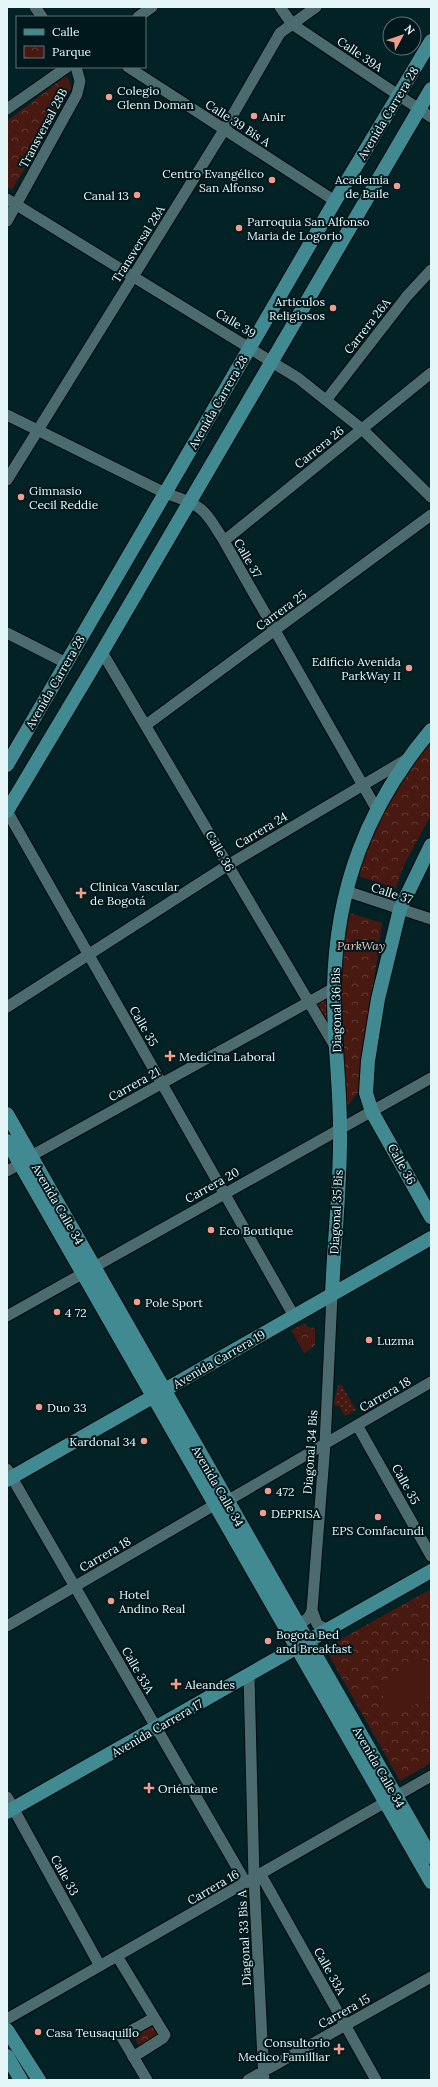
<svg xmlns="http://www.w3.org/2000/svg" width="438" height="2087" viewBox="0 0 438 2087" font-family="Lora,serif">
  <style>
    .grass { fill: url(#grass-dots) }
    .park { fill: url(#park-crowns) }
    .garden { fill: #471911 }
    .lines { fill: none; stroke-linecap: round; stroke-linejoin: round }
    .minor-casing { stroke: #000a0d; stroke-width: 13 }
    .major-casing { stroke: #000a0d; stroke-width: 16 }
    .minor { stroke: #4c6b6f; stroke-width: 11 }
    .major { stroke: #428a92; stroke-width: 14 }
    .poi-dot { fill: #f49d8c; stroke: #00181c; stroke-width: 1.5 }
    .labels { text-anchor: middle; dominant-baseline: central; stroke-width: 4; stroke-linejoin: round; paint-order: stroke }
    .street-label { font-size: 12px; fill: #e5f6f8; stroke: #00181c }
    .poi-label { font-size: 12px; fill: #e5f6f8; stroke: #00181c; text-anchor: start }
    .park-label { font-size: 12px; font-style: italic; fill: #f4c0b5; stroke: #00181c }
  </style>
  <defs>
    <pattern id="grass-dots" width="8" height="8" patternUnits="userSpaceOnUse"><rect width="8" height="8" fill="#471911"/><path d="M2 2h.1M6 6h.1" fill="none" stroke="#613b34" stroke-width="1.8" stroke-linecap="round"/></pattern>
    <pattern id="park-crowns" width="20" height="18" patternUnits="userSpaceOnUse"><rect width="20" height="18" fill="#471911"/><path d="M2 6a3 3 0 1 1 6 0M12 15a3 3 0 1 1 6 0" fill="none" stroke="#613b34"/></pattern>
  </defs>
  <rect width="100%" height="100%" fill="#032225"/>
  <path class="grass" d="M327,996L330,1029L315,1005Z
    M341,1384L356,1410L345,1416L339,1406L333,1405L338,1386Z"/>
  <path class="park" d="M66,76L70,82L71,89L12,190L7,187V121Z
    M431,735V815L404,865L396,888L354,875L382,812Z
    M347,912L382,923L359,1091L346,1108L338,984Z
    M305,1323L308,1327L315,1328V1346L304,1353L291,1330Z
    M431,1589V1763L400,1781L325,1648Z
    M154,2020L163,2035L141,2049L132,2034Z"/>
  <path class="garden" d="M422,1658L431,1672V1695L395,1716L377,1685Z"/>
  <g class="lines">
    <defs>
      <path id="minor" d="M35,7L42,17
        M280,7L292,24L431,117
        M138,17L152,7
        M128,67L335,201
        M7,109L67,67
        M7,199L298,378L362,429L431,497
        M7,221L77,94L80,81L76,67
        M327,399L407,296L431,270
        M7,415L165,493C203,506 203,507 224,541L377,810
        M7,480L224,130L280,33L316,7
        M224,541L431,373
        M7,633L66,663
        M102,652L336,1048
        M146,725L431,515
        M7,811L294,1316
        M346,891L431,919
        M7,1007L228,865L407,759
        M31,1156L334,988
        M7,1171L20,1164
        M7,1316L431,1078
        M357,1425L431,1556
        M7,1469L246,1883
        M227,1501L431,1382
        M312,1610L317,1624L327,1630
        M295,1622C304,1623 310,1619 312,1610L325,1444L332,1295
        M7,1626L216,1504
        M249,1675L254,1878L264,2080
        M7,1797L100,1966
        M261,1875L376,2080
        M117,1956L165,2035L163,2038L133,2057
        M7,2019L431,1776
        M147,2080L121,2036L154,2018
        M248,2080L431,1977"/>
      <path id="major" d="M7,765L335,201L431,41
        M7,811L102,652L431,89
        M431,845L400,909L378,999L368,1061L366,1093L372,1112L431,1217
        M7,1114L431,1857
        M7,1141L431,1882
        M332,1295C334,1239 341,1184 340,1129C340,1082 333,1034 334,987C336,888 367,806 431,730
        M7,1480L431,1238
        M7,1812L431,1571
        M7,2030L39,2080
        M7,2056L21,2080"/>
    </defs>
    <use href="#minor" class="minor-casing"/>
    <use href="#major" class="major-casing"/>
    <use href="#minor" class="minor"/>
    <use href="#major" class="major"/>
  </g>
  <g class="poi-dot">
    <circle cx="109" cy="97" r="4"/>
    <circle cx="254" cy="116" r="4"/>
    <circle cx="272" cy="180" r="4"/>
    <circle cx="397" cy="186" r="4"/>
    <circle cx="137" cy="195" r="4"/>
    <circle cx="239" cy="228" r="4"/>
    <circle cx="333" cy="308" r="4"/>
    <circle cx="21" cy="497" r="4"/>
    <circle cx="409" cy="668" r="4"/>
    <path d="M79 887h4v4h4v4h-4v4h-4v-4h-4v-4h4z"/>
    <path d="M168 1050h4v4h4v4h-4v4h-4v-4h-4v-4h4z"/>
    <circle cx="211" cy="1230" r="4"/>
    <circle cx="137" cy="1302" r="4"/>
    <circle cx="57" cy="1312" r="4"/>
    <circle cx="369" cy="1340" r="4"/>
    <circle cx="39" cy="1407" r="4"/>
    <circle cx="144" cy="1441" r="4"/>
    <circle cx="268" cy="1491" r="4"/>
    <circle cx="263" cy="1513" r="4"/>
    <circle cx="378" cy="1517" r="4"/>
    <circle cx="111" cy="1601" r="4"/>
    <circle cx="268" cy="1641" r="4"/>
    <path d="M174 1678h4v4h4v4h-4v4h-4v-4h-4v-4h4z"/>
    <path d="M147 1782h4v4h4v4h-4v4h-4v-4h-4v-4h4z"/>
    <circle cx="38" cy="2032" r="4"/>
    <path d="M337 2043h4v4h4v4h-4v4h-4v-4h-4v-4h4z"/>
  </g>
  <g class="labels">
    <g class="street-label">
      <text transform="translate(360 54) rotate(34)">Calle 39A</text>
      <text transform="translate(388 113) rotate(-59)">Avenida Carrera 28</text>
      <text transform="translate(238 123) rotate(33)">Calle 39 Bis A</text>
      <text transform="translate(43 128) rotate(-62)">Transversal 28B</text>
      <text transform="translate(138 244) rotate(-58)">Transversal 28A</text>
      <text transform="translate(236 323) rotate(31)">Calle 39</text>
      <text transform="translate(367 326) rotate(-52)">Carrera 26A</text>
      <text transform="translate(218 402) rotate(-60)">Avenida Carrera 28</text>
      <text transform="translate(319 447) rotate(-39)">Carrera 26</text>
      <text transform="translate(248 558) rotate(60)">Calle 37</text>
      <text transform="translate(281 610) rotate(-36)">Carrera 25</text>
      <text transform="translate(55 682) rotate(-60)">Avenida Carrera 28</text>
      <text transform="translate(261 830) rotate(-31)">Carrera 24</text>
      <text transform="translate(220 851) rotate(60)">Calle 36</text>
      <text transform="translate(392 893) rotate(18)">Calle 37</text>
      <text transform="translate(336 1010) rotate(-91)">Diagonal 36 Bis</text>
      <text transform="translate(144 1026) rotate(60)">Calle 35</text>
      <text transform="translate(134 1084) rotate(-29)">Carrera 21</text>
      <text transform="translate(402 1164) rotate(61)">Calle 36</text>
      <text transform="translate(212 1185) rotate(-29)">Carrera 20</text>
      <text transform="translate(58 1204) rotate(60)">Avenida Calle 34</text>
      <text transform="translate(336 1212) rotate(-87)">Diagonal 35 Bis</text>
      <text transform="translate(219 1359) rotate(-30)">Avenida Carrera 19</text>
      <text transform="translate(385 1394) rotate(-30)">Carrera 18</text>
      <text transform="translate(310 1452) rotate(-86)">Diagonal 34 Bis</text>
      <text transform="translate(406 1484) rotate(61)">Calle 35</text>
      <text transform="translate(218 1486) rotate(60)">Avenida Calle 34</text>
      <text transform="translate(105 1554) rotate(-30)">Carrera 18</text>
      <text transform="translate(138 1670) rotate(60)">Calle 33A</text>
      <text transform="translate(157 1728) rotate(-30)">Avenida Carrera 17</text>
      <text transform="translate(379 1767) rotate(60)">Avenida Calle 34</text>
      <text transform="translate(65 1875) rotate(61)">Calle 33</text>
      <text transform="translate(213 1887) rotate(-30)">Carrera 16</text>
      <text transform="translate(244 1938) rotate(-93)">Diagonal 33 Bis A</text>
      <text transform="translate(330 1971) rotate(61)">Calle 33A</text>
      <text transform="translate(344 2011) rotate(-29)">Carrera 15</text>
    </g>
    <g class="poi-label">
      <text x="117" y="90">Colegio<tspan x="117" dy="14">Glenn Doman</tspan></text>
      <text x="262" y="116">Anir</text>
      <text x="264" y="173" text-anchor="end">Centro Evangélico<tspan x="264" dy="14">San Alfonso</tspan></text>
      <text x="389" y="179" text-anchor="end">Academia<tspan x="389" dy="14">de Baile</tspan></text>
      <text x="129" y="195" text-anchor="end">Canal 13</text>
      <text x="247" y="221">Parroquia San Alfonso<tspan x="247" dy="14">Maria de Logorio</tspan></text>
      <text x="325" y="301" text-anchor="end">Articulos<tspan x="325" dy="14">Religiosos</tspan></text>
      <text x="29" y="490">Gimnasio<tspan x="29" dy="14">Cecil Reddie</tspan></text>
      <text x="401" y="661" text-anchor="end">Edificio Avenida<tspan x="401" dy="14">ParkWay II</tspan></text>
      <text x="90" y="886">Clinica Vascular<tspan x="90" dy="14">de Bogotá</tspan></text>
      <text x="179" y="1056">Medicina Laboral</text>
      <text x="219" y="1230">Eco Boutique</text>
      <text x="145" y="1302">Pole Sport</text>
      <text x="65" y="1312">4 72</text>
      <text x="377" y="1340">Luzma</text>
      <text x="47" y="1407">Duo 33</text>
      <text x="136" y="1441" text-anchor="end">Kardonal 34</text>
      <text x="276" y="1491">472</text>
      <text x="271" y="1513">DEPRISA</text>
      <text x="378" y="1530" text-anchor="middle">EPS Comfacundi</text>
      <text x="119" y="1594">Hotel<tspan x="119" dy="14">Andino Real</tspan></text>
      <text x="276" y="1634">Bogota Bed<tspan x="276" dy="14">and Breakfast</tspan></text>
      <text x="185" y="1684">Aleandes</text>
      <text x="158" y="1788">Oriéntame</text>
      <text x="46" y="2032">Casa Teusaquillo</text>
      <text x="330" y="2042" text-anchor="end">Consultorio<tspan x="330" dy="14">Medico Familliar</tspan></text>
    </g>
    <g class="park-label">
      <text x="361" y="945">ParkWay</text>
    </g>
  </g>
  <rect width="438" height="2087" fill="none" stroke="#e5f6f8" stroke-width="16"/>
  <rect x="16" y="16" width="130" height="52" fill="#00181c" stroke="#5c7174"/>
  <rect x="24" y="29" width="20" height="6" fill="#428a92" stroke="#5c7174"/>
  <text x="52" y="36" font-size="12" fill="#e5f6f8">Calle</text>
  <rect x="24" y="46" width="20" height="12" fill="url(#park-crowns)" stroke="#5c7174"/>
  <text x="52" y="56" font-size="12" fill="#e5f6f8">Parque</text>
  <g transform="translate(402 36) rotate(50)"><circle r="19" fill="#00181c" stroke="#5c7174"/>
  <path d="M0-3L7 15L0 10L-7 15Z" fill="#f49d8c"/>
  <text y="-6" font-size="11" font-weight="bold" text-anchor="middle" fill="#e5f6f8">N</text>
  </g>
</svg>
